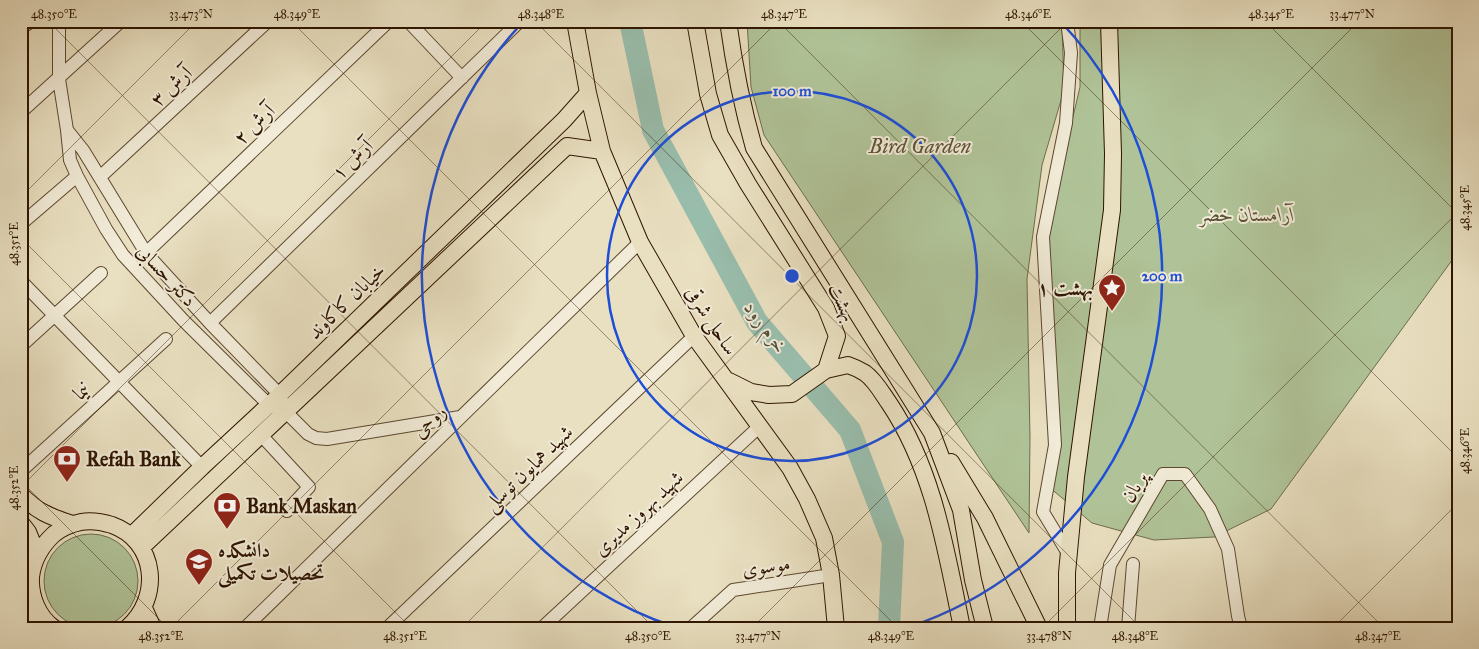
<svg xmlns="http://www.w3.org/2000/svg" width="1479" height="649" viewBox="0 0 1479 649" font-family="'IM FELL Great Primer',Amiri,serif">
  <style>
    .green { fill: #b0c398; stroke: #6f6c4c }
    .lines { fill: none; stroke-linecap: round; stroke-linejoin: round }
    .river { stroke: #99bead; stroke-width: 22 }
    .minor-casing { stroke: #5d4730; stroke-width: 14 }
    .major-casing { stroke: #2e1400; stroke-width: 18 }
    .minor { stroke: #f1ebd7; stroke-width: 12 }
    .major { stroke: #e9e0c1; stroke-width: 16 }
    .ticks { fill: none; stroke: #2e1400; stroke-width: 1; stroke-opacity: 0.45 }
    .ring { fill: none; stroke: #1d4ed8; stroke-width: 2.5 }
    .labels { text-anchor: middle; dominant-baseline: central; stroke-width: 4; stroke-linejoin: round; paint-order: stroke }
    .street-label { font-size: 20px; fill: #2e1400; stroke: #f1ebd7 }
    .park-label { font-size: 20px; font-style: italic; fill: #5c5135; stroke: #f1ebd7 }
    .poi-label { font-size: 20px; font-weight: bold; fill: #2e1400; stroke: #f1ebd7; text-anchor: start }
    .water-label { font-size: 21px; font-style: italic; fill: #53503d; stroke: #f1ebd7 }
    .centre { fill: #1d4ed8; stroke: #f1ebd7; stroke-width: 2.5 }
    .ring-label { font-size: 15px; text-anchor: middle; font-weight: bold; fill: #1d4ed8; stroke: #f1ebd7; stroke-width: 4; stroke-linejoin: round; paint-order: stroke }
    .neatline { fill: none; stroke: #2e1400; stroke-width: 2 }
    .ticks-label { font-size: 12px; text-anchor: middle; fill: #2e1400 }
  </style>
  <rect width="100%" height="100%" fill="#e9e0c1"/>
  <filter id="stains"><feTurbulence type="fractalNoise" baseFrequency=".004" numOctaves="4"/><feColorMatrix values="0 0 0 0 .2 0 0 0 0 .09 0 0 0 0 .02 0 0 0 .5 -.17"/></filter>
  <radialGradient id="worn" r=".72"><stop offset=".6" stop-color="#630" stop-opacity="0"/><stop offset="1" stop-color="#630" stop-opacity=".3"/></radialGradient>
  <path class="green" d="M747,21H1062L1064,90L1042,165L1027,279L1030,437L1029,533L764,135L751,87Z
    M1080,21H1458V252L1271,509L1214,537L1154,540L1092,523L1049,487V218L1080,87Z
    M44 581a47 47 0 1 1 94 0a47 47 0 1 1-94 0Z"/>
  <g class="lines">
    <path class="river" d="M630,21L653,130L757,322L850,430L893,542L889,628"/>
    <defs>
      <path id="minor" d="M59,21V79L67,130L70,160L77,176L106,229L123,255L184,321L269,405L277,408
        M408,21L462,78
        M1067,21L1071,53L1066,123L1043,237L1055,445L1043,512L1069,555
        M21,28L32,21
        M21,112L121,21
        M67,130L83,150L146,253L210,323L280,395L286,412L308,434L316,438L327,439L460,417
        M100,177L268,21
        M21,224L77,176
        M146,253L389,21
        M21,281L202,467
        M210,323L520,21
        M21,346L101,273
        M261,435L309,487L287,511
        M21,471L166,339
        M245,628L640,242
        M387,628L694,336
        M542,628L760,426
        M691,628L733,590L831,575
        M1100,628L1110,565L1163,474H1185L1210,509L1228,549L1238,616L1241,628
        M1128,628L1133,564"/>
      <path id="major" d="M575,21L588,93L602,151L640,242L694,336L790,468L807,499L824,538L831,575L836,628
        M695,21L708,94L720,135L748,184L826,308L837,336L826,370
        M728,21C734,65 742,106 754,148L932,433L961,510L973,580L985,628
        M729,381L751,392L769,395L792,394L826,370L848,365C854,367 860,370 865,373C875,380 882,393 889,403C934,470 946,551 962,628
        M951,462L985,518L1039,628
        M21,495C39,513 49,516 72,524
        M21,523L28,532L37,554
        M131,536L202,467L269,405L564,120L588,93
        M141,548L567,146L602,151
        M144,608L153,628
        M24,628L34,600
        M54,628C38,617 30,596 31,577C33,560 41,546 54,534C62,528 71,524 81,522C92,520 102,522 112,525C157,541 162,598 127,628
        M1067,628V573L1076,477L1112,210L1113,154L1109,21"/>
    </defs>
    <use href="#minor" class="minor-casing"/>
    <use href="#major" class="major-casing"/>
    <use href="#minor" class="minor"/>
    <use href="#major" class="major"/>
  </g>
  <path class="ticks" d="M48,21L654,628M291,21L898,628M535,21L1141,628M778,21L1384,628M1021,21L1458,458M1265,21L1458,214M21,197L197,21M21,238L411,628M21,481L168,628M21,487L487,21M171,628L778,21M462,628L1068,21M752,628L1359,21M1042,628L1458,212M1333,628L1458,503"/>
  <g class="ring">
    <circle cx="792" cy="276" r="185"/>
    <path d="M675 627A370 370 0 0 1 524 21M1060 21A370 370 0 0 1 909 627"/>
  </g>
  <defs>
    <symbol id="sight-pin" viewBox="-11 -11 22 30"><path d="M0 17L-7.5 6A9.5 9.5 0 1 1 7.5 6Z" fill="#8f2418" stroke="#f1ebd7"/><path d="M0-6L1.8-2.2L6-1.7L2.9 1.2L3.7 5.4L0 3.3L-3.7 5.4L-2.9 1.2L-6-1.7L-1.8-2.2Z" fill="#fff"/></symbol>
    <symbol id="bank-pin" viewBox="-11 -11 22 30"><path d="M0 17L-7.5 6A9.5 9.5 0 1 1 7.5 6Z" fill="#8f2418" stroke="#f1ebd7"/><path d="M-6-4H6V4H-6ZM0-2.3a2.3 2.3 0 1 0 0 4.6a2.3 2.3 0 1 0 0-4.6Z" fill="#fff"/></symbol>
    <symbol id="university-pin" viewBox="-11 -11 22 30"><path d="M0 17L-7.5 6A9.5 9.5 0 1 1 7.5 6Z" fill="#8f2418" stroke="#f1ebd7"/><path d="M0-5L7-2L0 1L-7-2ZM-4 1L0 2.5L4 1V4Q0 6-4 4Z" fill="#fff"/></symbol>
  </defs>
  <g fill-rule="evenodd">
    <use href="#sight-pin" x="1096" y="272" width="32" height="43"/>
    <use href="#bank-pin" x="51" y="443" width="32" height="43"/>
    <use href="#bank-pin" x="211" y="490" width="32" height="43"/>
    <use href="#university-pin" x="183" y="546" width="32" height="43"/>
  </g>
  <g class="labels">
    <g class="street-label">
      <text transform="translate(171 86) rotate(-43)">آرش ۳</text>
      <text transform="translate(254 124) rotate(-44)">آرش ۲</text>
      <text transform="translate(352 159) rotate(-44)">آرش ۱</text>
      <text transform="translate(167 275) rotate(47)">دکتر حسابی</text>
      <text transform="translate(346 301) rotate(-44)">خیابان کاکاوند</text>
      <text transform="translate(843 302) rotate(65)">بهشت</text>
      <text transform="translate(712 320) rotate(57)">ساحلی شرقی</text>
      <text transform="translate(81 391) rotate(-42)">نیما</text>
      <text transform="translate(429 421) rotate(-44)">روحی</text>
      <text transform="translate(528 468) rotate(-44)">شهید همایون توسلی</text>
      <text transform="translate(1134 487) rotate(-60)">پریان</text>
      <text transform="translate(638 513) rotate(-43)">شهید بهروز مدیری</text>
      <text transform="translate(766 566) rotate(-8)">موسوی</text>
    </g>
    <g class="park-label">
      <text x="920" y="146">Bird Garden</text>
      <text x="1247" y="214">آرامستان خضر</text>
    </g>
    <g class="poi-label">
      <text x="1093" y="288" text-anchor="end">بهشت ۱</text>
      <text x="86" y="459">Refah Bank</text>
      <text x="246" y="506">Bank Maskan</text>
      <text x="218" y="550">دانشکده<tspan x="218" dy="23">تحصیلات تکمیلی</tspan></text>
    </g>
    <g class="water-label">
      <text transform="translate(766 327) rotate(54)">خرم رود</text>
    </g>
  </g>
  <circle cx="792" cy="276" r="8" class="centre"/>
  <g class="ring-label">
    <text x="792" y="96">100 m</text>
    <text x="1162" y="281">200 m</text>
  </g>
  <rect width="1479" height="649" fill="none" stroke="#e9e0c1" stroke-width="55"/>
  <rect x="28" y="28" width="1424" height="594" class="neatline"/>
  <g class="ticks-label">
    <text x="54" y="18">48.350°E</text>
    <text x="191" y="18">33.473°N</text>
    <text x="297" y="18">48.349°E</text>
    <text x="541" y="18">48.348°E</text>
    <text x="784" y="18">48.347°E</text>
    <text x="1028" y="18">48.346°E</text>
    <text x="1271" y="18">48.345°E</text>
    <text x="1352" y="18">33.477°N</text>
    <text transform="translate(1465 208) rotate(-90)" y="4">48.345°E</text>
    <text transform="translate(14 244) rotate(-90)" y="4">48.351°E</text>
    <text transform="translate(1465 451) rotate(-90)" y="4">48.346°E</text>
    <text transform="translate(14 488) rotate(-90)" y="4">48.352°E</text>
    <text x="161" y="640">48.352°E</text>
    <text x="405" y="640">48.351°E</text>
    <text x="648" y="640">48.350°E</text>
    <text x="758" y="640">33.477°N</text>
    <text x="891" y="640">48.349°E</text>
    <text x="1049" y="640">33.478°N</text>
    <text x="1135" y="640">48.348°E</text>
    <text x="1378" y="640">48.347°E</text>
  </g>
  <rect width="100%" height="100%" filter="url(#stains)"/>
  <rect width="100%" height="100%" fill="url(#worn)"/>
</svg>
